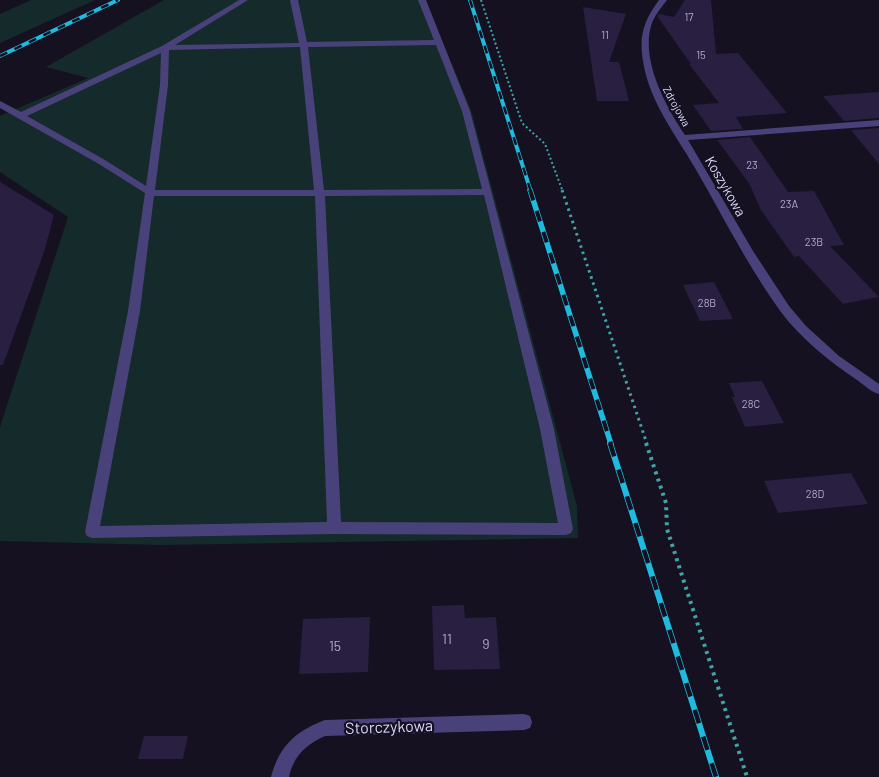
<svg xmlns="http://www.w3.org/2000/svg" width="879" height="777" viewBox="0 0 879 777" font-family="Barlow,sans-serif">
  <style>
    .green { fill: #152a2b }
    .building { fill: #291f40 }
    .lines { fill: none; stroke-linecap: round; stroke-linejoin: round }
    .path-far2 { stroke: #3fa4a6; stroke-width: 2; stroke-dasharray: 2 2.5; stroke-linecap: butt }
    .path-far1 { stroke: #3fa4a6; stroke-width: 3; stroke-dasharray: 2.5 4; stroke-linecap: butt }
    .path { stroke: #3fa4a6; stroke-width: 4; stroke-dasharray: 3 4.5; stroke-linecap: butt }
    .minor { fill: #49427a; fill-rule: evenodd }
    .rail-far2-casing { stroke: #1ebbde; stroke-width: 4 }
    .rail-far1-casing { stroke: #1ebbde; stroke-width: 5.5 }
    .rail-casing { stroke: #1ebbde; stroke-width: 6 }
    .rail-far2 { stroke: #151121; stroke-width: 2.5; stroke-dasharray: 8; stroke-linecap: butt }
    .rail-far1 { stroke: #151121; stroke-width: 4; stroke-dasharray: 11; stroke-linecap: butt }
    .rail { stroke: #151121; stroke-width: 4.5; stroke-dasharray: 14; stroke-linecap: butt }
    .labels { text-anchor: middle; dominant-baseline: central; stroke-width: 4.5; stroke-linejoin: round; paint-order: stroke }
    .number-label { font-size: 11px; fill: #b0a9cc }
    .far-street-label { font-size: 11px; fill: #ddd7fa; stroke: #151121 }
    .street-label { font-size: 14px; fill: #ddd7fa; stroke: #151121 }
    .near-number-label { font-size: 14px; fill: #b0a9cc }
    .near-street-label { font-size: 16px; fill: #ddd7fa; stroke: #151121 }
  </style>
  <rect width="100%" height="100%" fill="#151121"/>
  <path class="green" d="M31,0H95L0,43V14Z
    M164,0H425L471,110L577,506L578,538L162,545L0,541V427L68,217L0,172V116L88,78L46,67Z"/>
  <path class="building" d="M685,0H711L716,54L738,53L787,113L736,117L743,129L711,131L693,105L719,103L689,64H691L657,16L659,14L674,17Z
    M583,7L626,14L609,62H619L629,101H597Z
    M879,92V118L844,121L823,96Z
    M879,128V164L851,130Z
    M750,137L788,192L814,191L844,245L830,246L879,297L843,304L799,256L794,257L761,210L749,183L717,140Z
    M0,182L54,215L44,252L3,365H0Z
    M714,282L733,319L700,321L683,285Z
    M762,381L784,423L745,427L732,397H735L729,383Z
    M851,473L868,504L778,513L764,481Z
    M464,605L465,618L496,617L500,669L434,670L432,606Z
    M370,617L368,672L299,674L303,619Z
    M144,736H188L183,759H138Z"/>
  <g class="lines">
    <path class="path-far2" d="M481,0L522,123L545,144L563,192"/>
    <path class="path-far1" d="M562,190L647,444"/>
    <path class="path" d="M646,443L666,503L667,529L747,777"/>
    <path class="minor" d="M239,0H248L175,45L299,43L290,0H298L307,42L434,40L418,0H426L470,111L554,429L573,529L571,533L566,535L334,534L92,538L87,536L85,532L128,311L145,193L99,164L0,108V101L21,112L162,46ZM436,45L462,111L482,189L324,190L308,47ZM300,47L314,190H155L168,85L169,50ZM161,53L160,85L146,186L105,160L27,116ZM484,195L540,429L558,523L341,522L325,196ZM154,196H315L327,522L100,526L140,311Z
      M659,0H667C661,8 654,16 651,26C641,61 666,107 685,135L879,120V126L688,140L753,251L789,306L806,326L839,356L879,384V394C871,392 864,385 857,380C829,361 801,339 781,312C748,267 723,216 695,168C677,137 653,106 645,71C638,41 641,24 659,0Z
      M524,714L530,716L532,722L530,728L524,730L325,736C306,744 293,757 289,777H271C279,746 296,731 325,720Z"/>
    <defs>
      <path id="rail-far2" d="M470,0L531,192
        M0,56L118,0"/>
      <path id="rail-far1" d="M530,190L611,444"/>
      <path id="rail" d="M610,443L716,777"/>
    </defs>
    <use href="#rail-far2" class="rail-far2-casing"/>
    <use href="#rail-far1" class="rail-far1-casing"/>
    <use href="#rail" class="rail-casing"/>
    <use href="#rail-far2" class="rail-far2"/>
    <use href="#rail-far1" class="rail-far1"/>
    <use href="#rail" class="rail"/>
  </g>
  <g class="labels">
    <g class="number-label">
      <text x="689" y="16">17</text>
      <text x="605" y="34">11</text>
      <text x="701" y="54">15</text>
      <text x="752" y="164">23</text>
      <text x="789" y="203">23A</text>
      <text x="814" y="241">23B</text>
      <text x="707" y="302">28B</text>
      <text x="751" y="403">28C</text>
      <text x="815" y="493">28D</text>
    </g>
    <g class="far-street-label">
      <text transform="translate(677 106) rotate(61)">Zdrojowa</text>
    </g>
    <g class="street-label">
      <text transform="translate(726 186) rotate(60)">Koszykowa</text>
    </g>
    <g class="near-number-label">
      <text x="447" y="638">11</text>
      <text x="486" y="643">9</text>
      <text x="335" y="645">15</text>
    </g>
    <g class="near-street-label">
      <text transform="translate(389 726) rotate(-2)">Storczykowa</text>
    </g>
  </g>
</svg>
